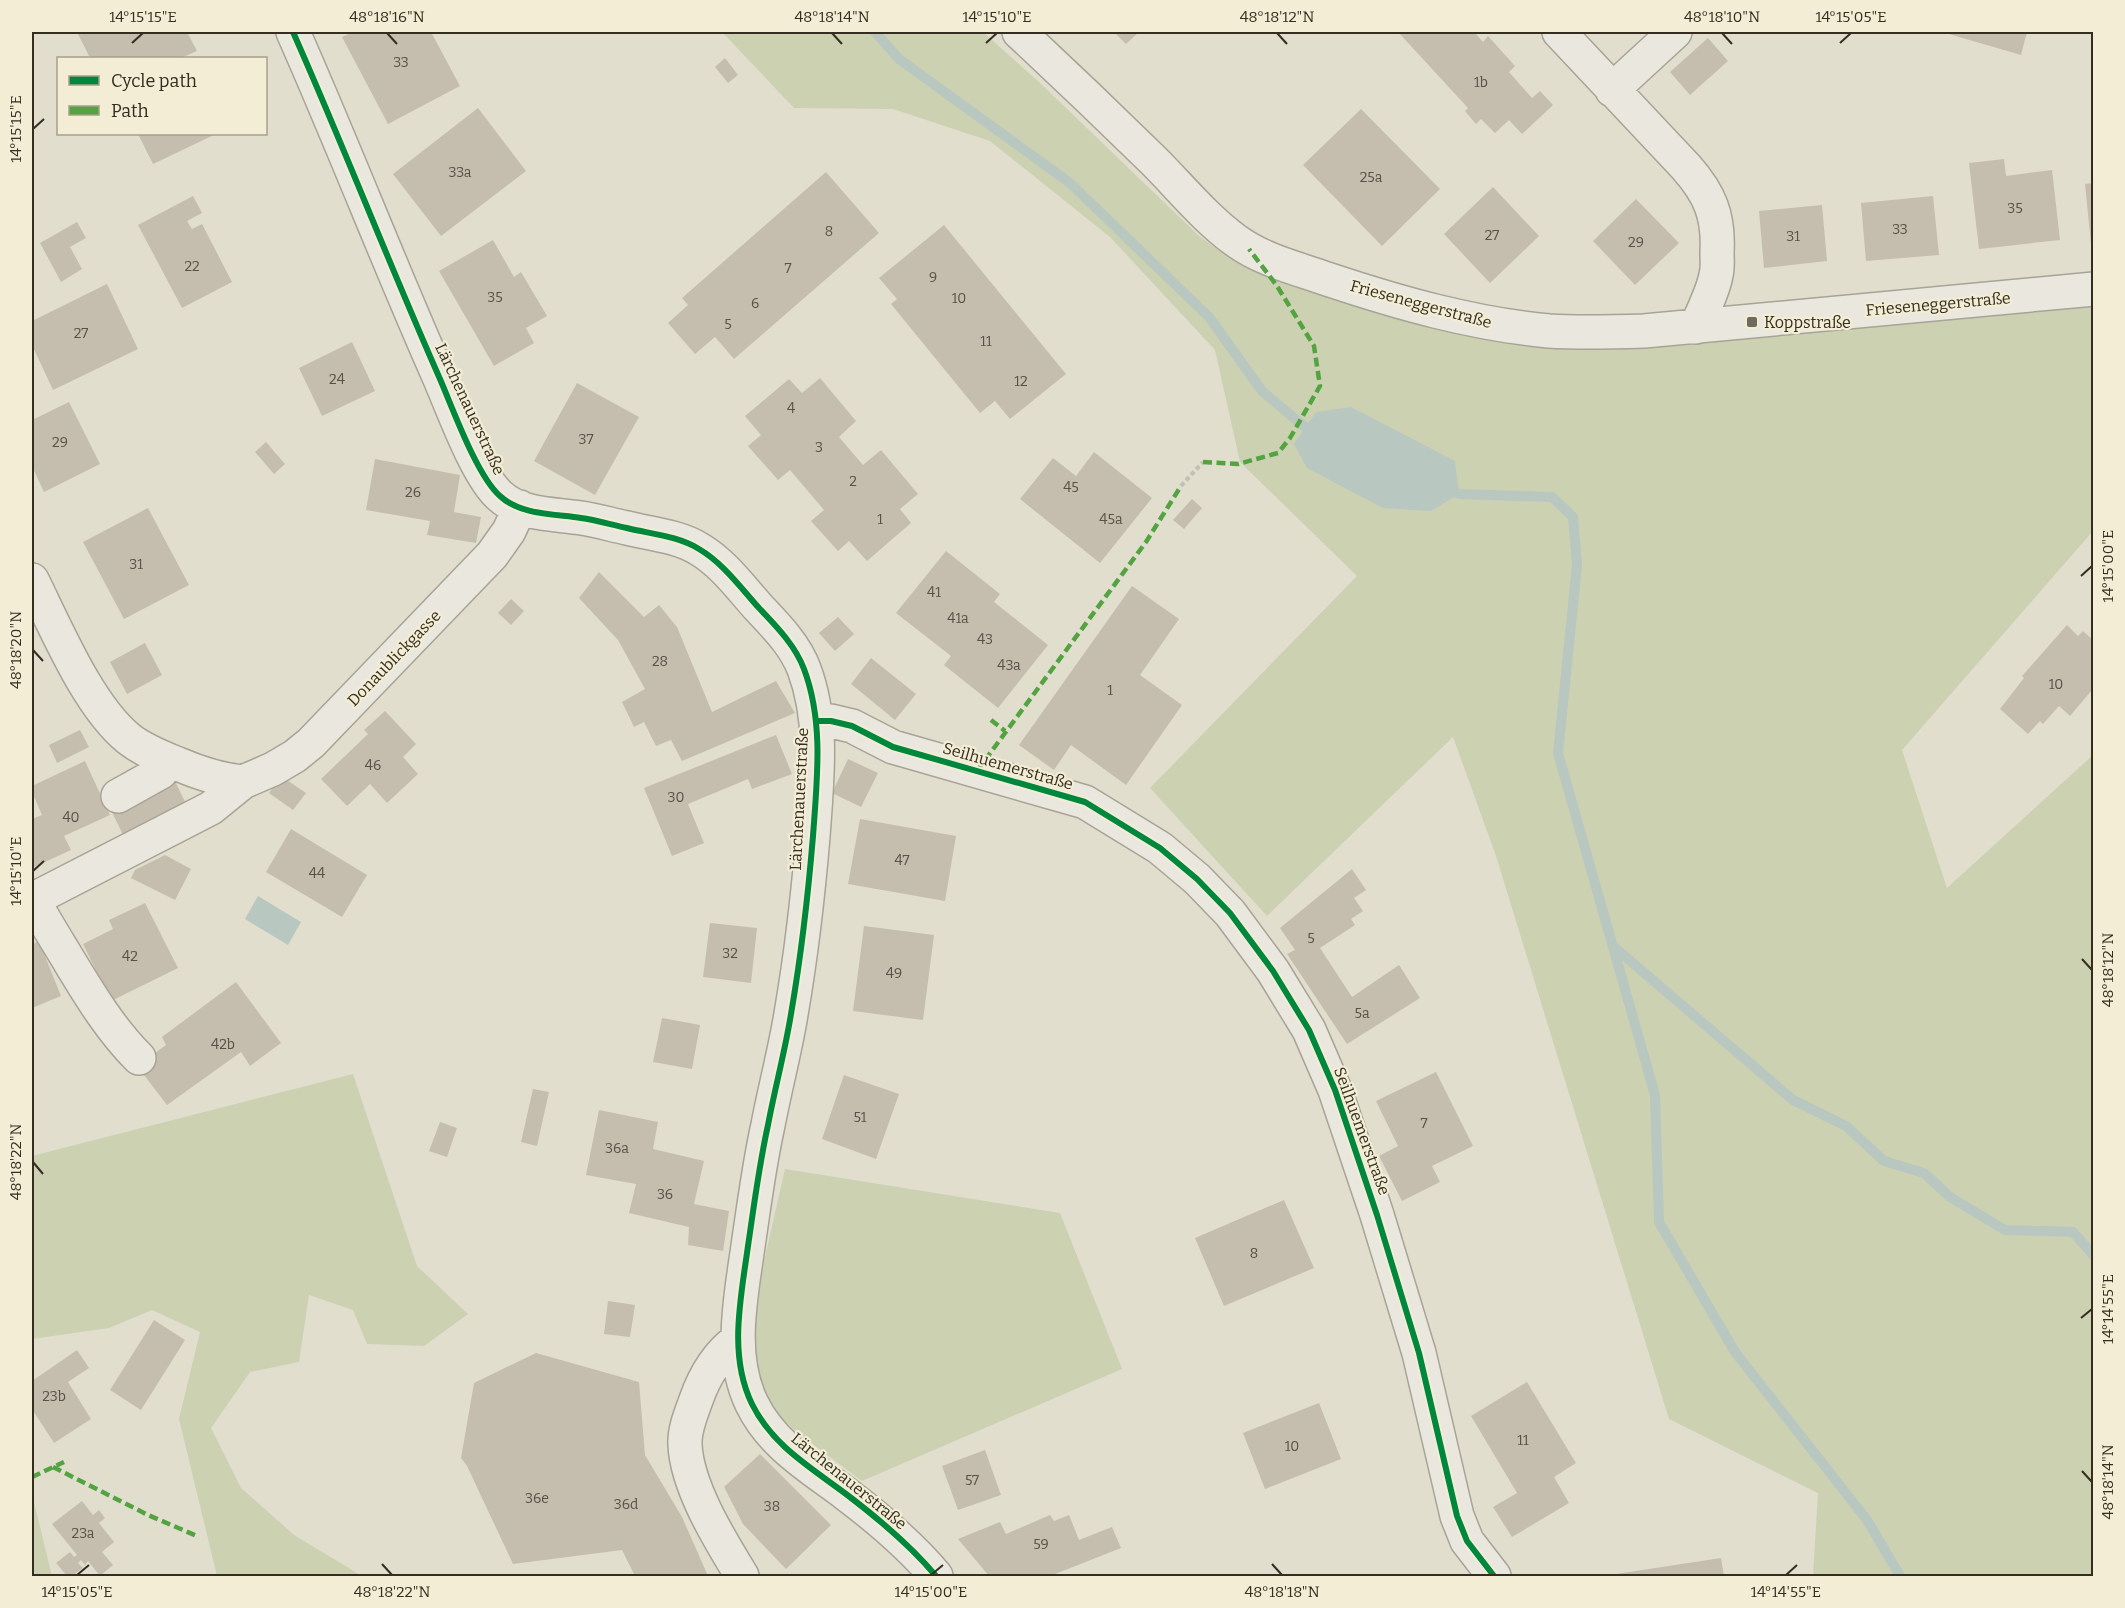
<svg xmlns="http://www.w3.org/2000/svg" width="2125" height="1608" viewBox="0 0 2125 1608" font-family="Bitter,serif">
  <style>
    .green { fill: #ccd1b2 }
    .water { fill: #b8c7c0 }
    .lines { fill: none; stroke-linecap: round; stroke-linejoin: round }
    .stream { stroke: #b8c7c0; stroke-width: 10 }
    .building { fill: #c5beaf }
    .minor-casing { stroke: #a7a396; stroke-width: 36 }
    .path { stroke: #c2bfb5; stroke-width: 4; stroke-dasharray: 4.5 3; stroke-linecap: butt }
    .minor { stroke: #eae8de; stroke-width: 33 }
    .quiet { stroke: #53a441; stroke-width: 4.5; stroke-dasharray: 9 4.5; stroke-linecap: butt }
    .cycleway-casing { stroke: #f2edd4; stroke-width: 10 }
    .cycleway { stroke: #00873e; stroke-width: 6 }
    .ticks { fill: none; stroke: #342d20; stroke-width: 2 }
    .poi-dot { fill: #716b5d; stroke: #f2edd4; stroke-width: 2 }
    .labels { text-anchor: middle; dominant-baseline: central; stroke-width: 4.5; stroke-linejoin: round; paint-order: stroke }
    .number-label { font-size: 14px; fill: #585144 }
    .street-label { font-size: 16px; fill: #342d20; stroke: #f2edd4 }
    .poi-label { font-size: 16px; fill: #342d20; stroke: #f2edd4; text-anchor: start }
    .neatline { fill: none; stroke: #342d20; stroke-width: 2 }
    .ticks-label { font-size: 15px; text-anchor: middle; fill: #342d20 }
  </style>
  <rect width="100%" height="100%" fill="#e1dece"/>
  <path class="green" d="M722,32H983L1039,82L1198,235L1225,255L1332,296L1557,346L1625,349L1721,341L1859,322L2093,306V531L1902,750L1947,888L2093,755V1576H1813L1818,1493L1669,1419L1496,856L1453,737L1267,916L1150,788L1357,576L1240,462L1215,350L1110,237L990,141L893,109L794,108Z
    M353,1074L417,1266L468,1314L424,1346L367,1344L353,1310L309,1295L299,1362L250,1372L211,1428L241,1488L294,1535L362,1576H217L179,1419L200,1332L152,1310L109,1328L32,1339V1156Z
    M785,1169L1060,1213L1122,1369L862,1481L799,1434L783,1420L769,1403L761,1385L751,1318Z
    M32,1494L52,1576H32Z"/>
  <path class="water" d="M1351,407L1455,461L1459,494L1431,511L1383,508L1307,468L1294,444L1316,412Z
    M258,896L301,922L288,945L245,919Z"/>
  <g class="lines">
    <path class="stream" d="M875,32L899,59L1070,183L1209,317L1262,391L1306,428L1317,433
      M1447,489L1459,494L1552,497L1573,517L1577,565L1558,753L1655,1095L1659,1222L1735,1352L1867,1520L1900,1576
      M1614,947L1793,1100L1846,1126L1884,1161L1924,1173L1950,1197L2005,1230L2073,1232L2094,1256"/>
  </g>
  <path class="building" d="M77,32H187L197,51L181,58H90Z
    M353,32H431L460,86L388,124L342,37Z
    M1114,32H1139L1126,44Z
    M1398,32H1474L1483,42L1488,36L1515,66L1509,72L1532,98L1540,91L1553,105L1522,134L1509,120L1495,133L1481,119L1476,124L1465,111L1468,108Z
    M1942,32H2027L2021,55Z
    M1708,38L1728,61L1690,95L1670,72Z
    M725,58L738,75L728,83L715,67Z
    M478,108L526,171L441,236L393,174Z
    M1361,109L1440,189L1382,246L1303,165Z
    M138,134H216L153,164Z
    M2004,159L2006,176L2052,170L2060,240L1979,249L1969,163Z
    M826,172L879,233L734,359L715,337L695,354L668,323L688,305L682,298Z
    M2094,183V243L2091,244L2085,184Z
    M1493,187L1539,236L1490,283L1444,234Z
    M193,196L202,213L187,221L192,229L202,224L232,282L182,308L138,225Z
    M1933,196L1939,255L1866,261L1861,203Z
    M1636,199L1679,243L1635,285L1593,241Z
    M1822,205L1827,261L1764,268L1759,211Z
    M77,222L86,238L70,247L82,269L61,282L40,243Z
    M944,225L1066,374L1010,419L995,401L980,413L891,304L897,299L879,278Z
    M493,240L514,277L521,272L547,316L526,328L534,343L494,366L439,271Z
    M107,284L138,349L53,390L32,345V321Z
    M352,342L375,391L322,416L299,368Z
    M820,378L856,421L839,437L863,465L881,450L918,494L900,509L911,523L867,561L849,541L838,551L811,521L824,510L790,470L778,480L748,446L761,435L745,416L789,379L802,393Z
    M577,383L639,417L595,495L534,461Z
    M69,402L100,464L44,492L32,466V420Z
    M266,442L285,464L274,474L255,452Z
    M1094,452L1152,498L1100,563L1020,499L1053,458L1076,476Z
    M375,459L460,475L454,512L481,517L476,543L427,535L430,521L366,510Z
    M1192,499L1202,508L1184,529L1173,520Z
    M148,508L189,585L124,619L83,542Z
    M946,551L1000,594L994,602L1048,645L998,708L944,665L951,656L896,613Z
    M599,572L644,617L659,605L677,627L712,712L776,681L795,713L682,761L671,740L656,746L644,722L634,727L622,702L645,689L618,640L579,598Z
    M1132,586L1179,619L1140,675L1182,705L1126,785L1071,745L1054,770L1019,745Z
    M511,599L524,611L511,625L498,613Z
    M838,617L854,634L835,651L819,633Z
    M2067,625L2078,636L2083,631L2094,641V691L2092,690L2070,716L2059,706L2043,724L2040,721L2028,734L2000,709L2024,678L2022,676Z
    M145,643L162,675L127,694L110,662Z
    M871,658L916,694L895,720L851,684Z
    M385,711L416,744L403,757L418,774L387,803L370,784L347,806L321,779L368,734L364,730Z
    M80,730L89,747L57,763L49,745Z
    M776,735L792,774L752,789L748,779L688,804L704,843L672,856L644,788Z
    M848,759L878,773L861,807L832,793Z
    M85,761L110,815L64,836L71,850L32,868V819L42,815L32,792V786Z
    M281,776L306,793L293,810L269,793Z
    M174,779L187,806L124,837L111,810Z
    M860,819L956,836L945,901L848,884Z
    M291,829L367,875L342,917L266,872Z
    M165,855L191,869L175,900L131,878L135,870Z
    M1352,869L1366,890L1354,898L1363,911L1351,919L1355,925L1320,948L1352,997L1399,965L1420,998L1347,1044L1287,954L1295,950L1280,928Z
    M145,903L178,968L111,1001L83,944L113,929L109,920Z
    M710,923L757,928L751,983L703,977Z
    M864,926L934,935L923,1020L853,1011Z
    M39,941L61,996L32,1008V944Z
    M236,982L281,1043L250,1066L241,1052L167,1105L137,1066L166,1045L162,1037Z
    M662,1018L700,1025L692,1069L653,1062Z
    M1436,1072L1473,1146L1432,1166L1440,1182L1402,1201L1379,1156L1398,1146L1376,1101Z
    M844,1075L899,1094L876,1159L822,1139Z
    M533,1089L549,1092L537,1146L521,1142Z
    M599,1110L658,1122L653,1149L704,1161L694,1204L729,1211L723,1251L688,1245L689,1227L629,1213L636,1184L586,1175Z
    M440,1122L457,1128L447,1157L429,1151Z
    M1284,1200L1314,1268L1224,1306L1195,1238Z
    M608,1301L635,1305L630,1337L604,1334Z
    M154,1320L185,1340L141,1410L110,1390Z
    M77,1350L89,1368L68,1382L91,1419L54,1443L32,1409V1381Z
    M536,1353L639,1382L645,1455L682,1517L708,1576H635L622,1550L513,1564L467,1466L461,1458L474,1383Z
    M1527,1382L1576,1463L1554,1477L1569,1503L1512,1537L1493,1507L1517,1493L1471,1416Z
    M1319,1403L1341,1459L1265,1489L1243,1433Z
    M985,1450L1001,1495L958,1510L942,1466Z
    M760,1454L831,1525L786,1569L743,1524L724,1487Z
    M82,1501L93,1515L99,1510L105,1518L99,1523L114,1542L102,1552L113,1565L100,1576L88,1561L85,1565L81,1560L78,1563L83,1568L72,1576H67L56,1563L70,1552L74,1557L77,1555L52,1524Z
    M1050,1515L1054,1521L1069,1515L1079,1540L1112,1527L1121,1548L1050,1576H989L958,1539L1000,1522L1006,1534Z
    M1721,1558L1724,1576H1616V1574Z"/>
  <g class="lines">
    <defs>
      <path id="minor" d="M293,32C344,147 389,264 440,379C453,409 477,476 500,496C520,515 555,514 581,518C596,520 612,525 627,528C651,534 678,536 699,549C723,563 741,588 759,608C776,626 795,645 804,669C824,722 817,780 813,836C808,896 801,956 791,1014C785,1051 775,1088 768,1125C759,1165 754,1206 748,1246C741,1297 728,1355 752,1404C772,1445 810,1467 846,1494C879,1519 910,1545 936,1576
        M1019,32C1064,74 1109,117 1154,161C1180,187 1205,218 1235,240C1262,260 1296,268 1327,279C1399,303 1473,324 1549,331C1580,333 1612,332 1644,331L2094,289
        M1559,32L1686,167C1710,194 1719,216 1717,252C1717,259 1718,268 1716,275C1713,292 1703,311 1696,327
        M1612,90L1675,32
        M32,580C56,628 88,706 129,739C143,750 161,757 178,764C199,773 220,780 243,782
        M817,721H831L852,726L893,747L1085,802L1160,848L1197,879L1230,913L1273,971L1309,1030L1335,1090L1377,1215L1419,1353L1457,1516L1467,1541L1494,1576
        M118,796L161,772L168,760
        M33,899C44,921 58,942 71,964C91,997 111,1030 139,1058
        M32,900L211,808L243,782L273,769L295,756L311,743L492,555L509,531L520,507
        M737,1340C717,1355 704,1377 696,1400C691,1414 684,1430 685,1445C687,1487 720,1540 742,1576"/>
    </defs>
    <use href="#minor" class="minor-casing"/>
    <path class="path" d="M1181,486L1203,462"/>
    <use href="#minor" class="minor"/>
    <path class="quiet" d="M1203,462L1238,464L1278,453L1290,438L1320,386L1314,346L1277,286L1249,249
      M991,720L1005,731
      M977,771L1146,542L1181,486
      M53,1467L148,1515L197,1536
      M32,1477L64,1462"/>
    <defs>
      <path id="cycleway" d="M293,32C344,147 389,264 440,379C453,409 477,476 500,496C520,515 555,514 581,518C596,520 612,525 627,528C651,534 678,536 699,549C723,563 741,588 759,608C776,626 795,645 804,669C824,722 817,780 813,836C808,896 801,956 791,1014C785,1051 775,1088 768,1125C759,1165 754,1206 748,1246C741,1297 728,1355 752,1404C772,1445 810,1467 846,1494C879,1519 910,1545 936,1576
        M817,721H831L852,726L893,747L1085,802L1160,848L1197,879L1230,913L1273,971L1309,1030L1335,1090L1377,1215L1419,1353L1457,1516L1467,1541L1494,1576"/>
    </defs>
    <use href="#cycleway" class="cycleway-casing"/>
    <use href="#cycleway" class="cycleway"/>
  </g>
  <path class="ticks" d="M387,33L397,44M832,33L842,44M1277,33L1287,44M1722,33L1732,44M132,43L143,33M986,43L997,33M1840,43L1851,33M33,129L44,119M2081,576L2092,566M33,650L43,661M33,871L44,861M2082,959L2092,970M33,1162L43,1174M2081,1318L2092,1309M2082,1471L2092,1482M382,1564L392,1575M1272,1564L1282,1575M77,1575L89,1565M931,1575L943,1565M1786,1575L1797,1565"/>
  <rect class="poi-dot" x="1746" y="316" width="12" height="12" rx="3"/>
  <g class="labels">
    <g class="number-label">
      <text x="401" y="62">33</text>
      <text x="1481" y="82">1b</text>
      <text x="460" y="172">33a</text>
      <text x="1371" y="177">25a</text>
      <text x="2015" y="208">35</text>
      <text x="1900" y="229">33</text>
      <text x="829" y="231">8</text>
      <text x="1492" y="235">27</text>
      <text x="1793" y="236">31</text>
      <text x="1636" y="242">29</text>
      <text x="192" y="266">22</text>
      <text x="788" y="268">7</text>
      <text x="933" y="277">9</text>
      <text x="495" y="297">35</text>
      <text x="959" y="298">10</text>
      <text x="755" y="303">6</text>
      <text x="728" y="324">5</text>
      <text x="81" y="333">27</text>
      <text x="986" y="341">11</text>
      <text x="337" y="379">24</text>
      <text x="1021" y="381">12</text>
      <text x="791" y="408">4</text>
      <text x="586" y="439">37</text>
      <text x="60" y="442">29</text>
      <text x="819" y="447">3</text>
      <text x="853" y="481">2</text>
      <text x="1071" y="487">45</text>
      <text x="413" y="492">26</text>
      <text x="880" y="519">1</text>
      <text x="1111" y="519">45a</text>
      <text x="136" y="564">31</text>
      <text x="934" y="592">41</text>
      <text x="958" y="618">41a</text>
      <text x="985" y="639">43</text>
      <text x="660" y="661">28</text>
      <text x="1009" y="665">43a</text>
      <text x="2056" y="684">10</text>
      <text x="1110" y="690">1</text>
      <text x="373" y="765">46</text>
      <text x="676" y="797">30</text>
      <text x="71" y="817">40</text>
      <text x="902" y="860">47</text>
      <text x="317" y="873">44</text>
      <text x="1311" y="938">5</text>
      <text x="730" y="953">32</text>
      <text x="130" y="956">42</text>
      <text x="894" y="973">49</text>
      <text x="1362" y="1013">5a</text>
      <text x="223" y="1044">42b</text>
      <text x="860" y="1117">51</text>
      <text x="1424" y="1123">7</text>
      <text x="617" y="1148">36a</text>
      <text x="665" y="1194">36</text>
      <text x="1254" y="1253">8</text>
      <text x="54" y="1396">23b</text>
      <text x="1523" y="1440">11</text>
      <text x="1292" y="1446">10</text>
      <text x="972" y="1480">57</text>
      <text x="537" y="1498">36e</text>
      <text x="626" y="1504">36d</text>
      <text x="772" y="1506">38</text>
      <text x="83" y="1533">23a</text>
      <text x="1041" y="1544">59</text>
    </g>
    <g class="street-label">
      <text transform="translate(1421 304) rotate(15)">Frieseneggerstraße</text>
      <text transform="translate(1938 304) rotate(-5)">Frieseneggerstraße</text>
      <text transform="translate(470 409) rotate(65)">Lärchenauerstraße</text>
      <text transform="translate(394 658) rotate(-46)">Donaublickgasse</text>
      <text transform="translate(1008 766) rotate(16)">Seilhuemerstraße</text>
      <text transform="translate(799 799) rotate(-87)">Lärchenauerstraße</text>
      <text transform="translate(1362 1131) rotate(70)">Seilhuemerstraße</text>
      <text transform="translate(849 1481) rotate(39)">Lärchenauerstraße</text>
    </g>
    <g class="poi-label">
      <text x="1764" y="322">Koppstraße</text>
    </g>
  </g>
  <rect width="2125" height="1608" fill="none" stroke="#f2edd4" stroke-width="66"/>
  <rect x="57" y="57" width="210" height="78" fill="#f2edd4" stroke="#a6a08c" stroke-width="1.5"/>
  <rect x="69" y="76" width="30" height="9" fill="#00873e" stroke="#a6a08c" stroke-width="1.5"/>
  <text x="111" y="87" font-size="18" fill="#342d20">Cycle path</text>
  <rect x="69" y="106" width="30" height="9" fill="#53a441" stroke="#a6a08c" stroke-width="1.5"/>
  <text x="111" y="117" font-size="18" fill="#342d20">Path</text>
  <rect x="33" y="33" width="2059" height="1542" class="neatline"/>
  <g class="ticks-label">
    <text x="143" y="22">14°15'15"E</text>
    <text x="387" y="22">48°18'16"N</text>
    <text x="832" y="22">48°18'14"N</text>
    <text x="997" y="22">14°15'10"E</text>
    <text x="1277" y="22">48°18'12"N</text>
    <text x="1722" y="22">48°18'10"N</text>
    <text x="1851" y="22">14°15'05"E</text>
    <text transform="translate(16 129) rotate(-90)" y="5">14°15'15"E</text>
    <text transform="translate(2108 566) rotate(-90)" y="5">14°15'00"E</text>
    <text transform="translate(16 650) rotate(-90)" y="5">48°18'20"N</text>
    <text transform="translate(16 871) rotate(-90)" y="5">14°15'10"E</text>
    <text transform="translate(2108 970) rotate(-90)" y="5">48°18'12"N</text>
    <text transform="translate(16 1162) rotate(-90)" y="5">48°18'22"N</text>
    <text transform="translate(2108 1309) rotate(-90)" y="5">14°14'55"E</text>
    <text transform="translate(2108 1482) rotate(-90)" y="5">48°18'14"N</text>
    <text x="77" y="1597">14°15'05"E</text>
    <text x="392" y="1597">48°18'22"N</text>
    <text x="931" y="1597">14°15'00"E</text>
    <text x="1282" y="1597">48°18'18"N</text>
    <text x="1786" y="1597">14°14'55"E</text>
  </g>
</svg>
